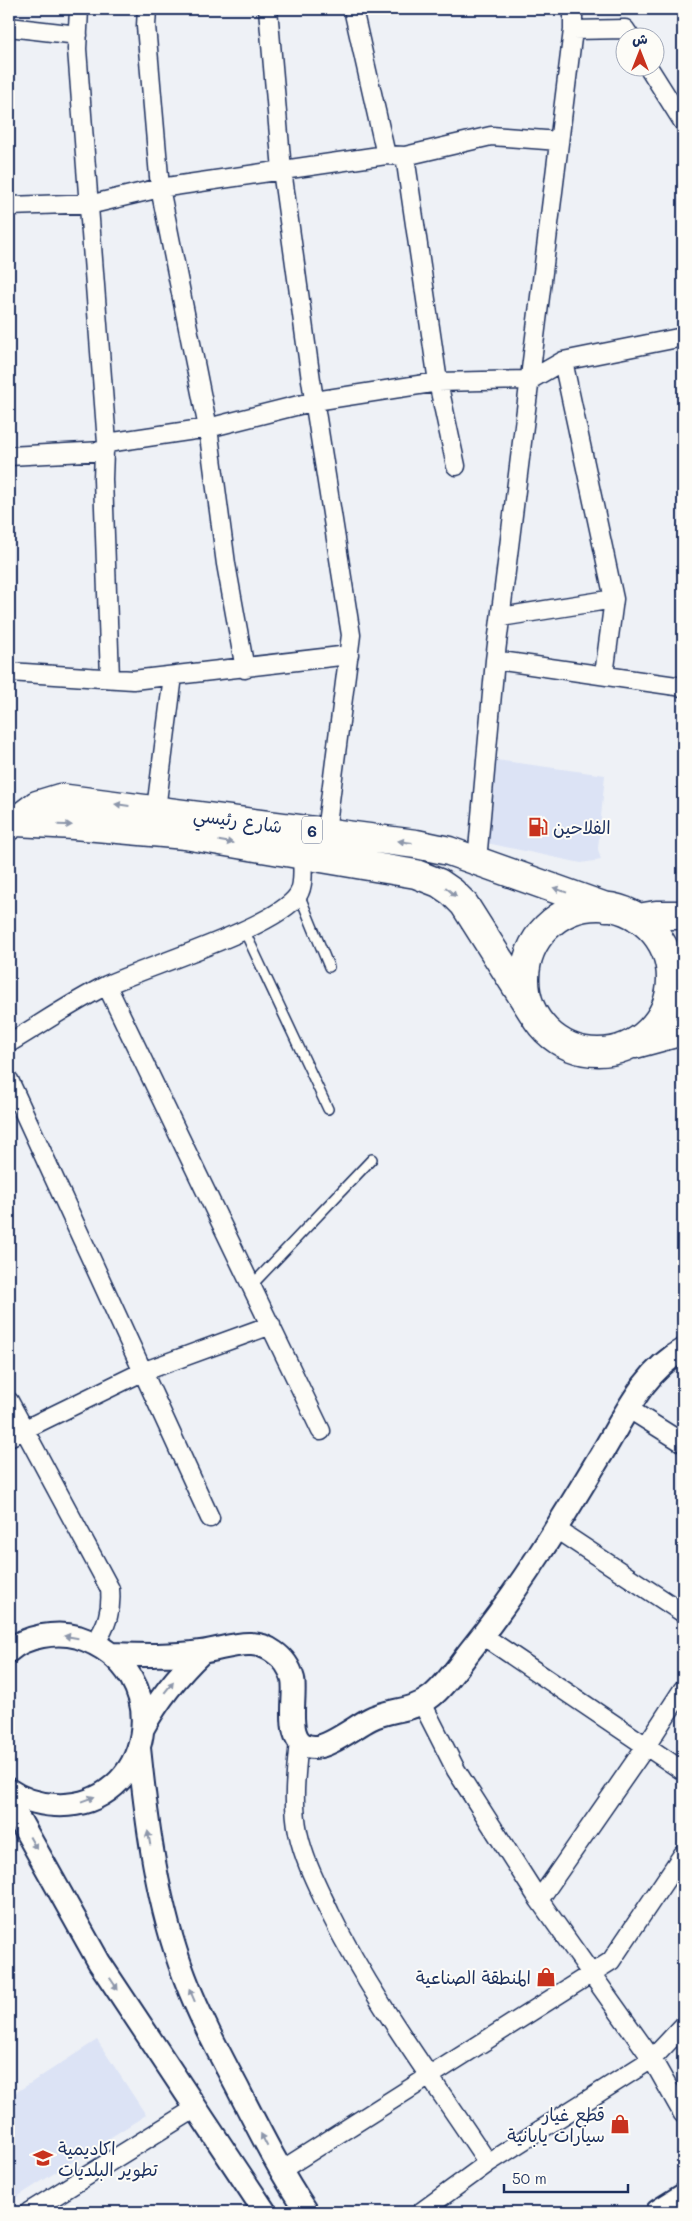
<svg xmlns="http://www.w3.org/2000/svg" width="692" height="2221" viewBox="0 0 692 2221" font-family="Mali,'Playpen Sans Arabic',sans-serif">
  <style>
    .built { fill: #dce3f5 }
    .lines { fill: none; stroke-linecap: round; stroke-linejoin: round }
    .service-casing { stroke: #1b2f5e; stroke-width: 12 }
    .minor-casing { stroke: #1b2f5e; stroke-width: 21 }
    .tertiary-casing { stroke: #1b2f5e; stroke-width: 26 }
    .secondary-casing { stroke: #1b2f5e; stroke-width: 29 }
    .trunk-casing { stroke: #1b2f5e; stroke-width: 31 }
    .service { stroke: #fdfcf7; stroke-width: 9 }
    .minor { stroke: #fdfcf7; stroke-width: 18 }
    .tertiary { stroke: #fdfcf7; stroke-width: 22 }
    .secondary { stroke: #fdfcf7; stroke-width: 25 }
    .trunk { stroke: #fdfcf7; stroke-width: 28 }
    .oneway { fill: #8c96aa }
    .labels { text-anchor: middle; dominant-baseline: central; stroke-width: 4; stroke-linejoin: round; paint-order: stroke }
    .shield { fill: #fdfcf7; stroke: #5f6c8c; stroke-width: 1 }
    .shield-label { font-size: 16px; font-weight: bold; fill: #1b2f5e }
    .street-label { font-size: 18px; fill: #1b2f5e; stroke: #fdfcf7 }
    .poi-label { font-size: 18px; fill: #1b2f5e; stroke: #fdfcf7; text-anchor: start }
  </style>
  <rect width="100%" height="100%" fill="#eef1f6"/>
  <filter id="ink" filterUnits="userSpaceOnUse"><feTurbulence type="fractalNoise" baseFrequency=".02" numOctaves="2"/><feDisplacementMap in="SourceGraphic" scale="10" xChannelSelector="R" yChannelSelector="G"/><feConvolveMatrix kernelMatrix="1 2 1 2 8 2 1 2 1" color-interpolation-filters="sRGB"/></filter>
  <g filter="url(#ink)">
    <path class="built" d="M496,760L605,775L598,849L601,860L581,863L487,843Z
      M97,2040L146,2115L9,2202V2097Z"/>
    <g class="lines">
      <defs>
        <path id="service" d="M299,894L329,967
          M244,930L328,1109
          M252,1285L372,1159"/>
        <path id="minor" d="M79,9L77,49L107,443L104,451L103,479L110,678
          M147,9L146,26L160,188L208,428L226,564L245,669
          M268,9L282,170L311,380L351,635L326,832
          M353,9L386,155
          M9,27L78,35
          M573,30L625,29L631,38
          M649,68L683,122
          M405,156L438,382L456,466
          M9,206L97,203L160,188L386,155L405,156L491,136L559,141
          M563,361L614,599L604,675
          M107,443L208,428L315,401L438,382L530,380L563,361L683,337
          M9,456L104,451
          M501,617L614,599
          M495,660L683,687
          M9,672L133,680L349,655
          M156,809L173,676
          M477,861L495,660L573,30V9
          M107,986L321,1431
          M9,1043C41,1024 73,1002 107,985C148,966 277,927 298,895C305,884 302,866 302,854
          M9,1080L210,1518
          M9,1401L110,1589C112,1610 107,1626 95,1643
          M629,1409L683,1443
          M9,1437L142,1372L271,1325
          M556,1529L683,1613
          M482,1635L683,1771
          M422,1703L456,1770L539,1900L652,2059L683,2114
          M299,1741C296,1772 292,1802 298,1832C304,1861 318,1887 330,1913C373,2001 435,2082 488,2163
          M539,1900L646,1746L683,1689
          M280,2171L611,1961L683,1854
          M29,2212L196,2108
          M421,2212L488,2163L652,2059L683,2026"/>
        <path id="tertiary" d="M9,1651C25,1636 57,1631 78,1637C181,1671 152,1810 55,1805C38,1804 23,1800 9,1790
          M113,1654C142,1655 172,1656 201,1652C218,1650 234,1643 251,1644C259,1644 267,1647 274,1652C283,1658 290,1668 293,1679C297,1699 282,1746 314,1747C328,1748 356,1726 370,1719C391,1708 411,1713 432,1696C448,1683 460,1663 473,1647C520,1588 560,1523 599,1458C623,1420 642,1372 683,1350
          M143,1728C159,1698 178,1675 202,1652
          M139,1748C147,1825 157,1905 185,1978C199,2015 218,2051 237,2087C259,2130 280,2172 307,2212
          M9,1801L99,1962L265,2212"/>
        <path id="secondary" d="M659,2212L683,2197"/>
        <path id="trunk" d="M16,822L74,825L185,835L416,874L439,883L452,892L464,904L533,1013
          M9,826L37,805L60,798L416,844L449,851L606,907
          M525 979a73 73 0 1 1 146 0a73 73 0 1 1-146 0Z
          M638,918L656,915H683
          M635,1044L683,1031"/>
      </defs>
      <use href="#service" class="service-casing"/>
      <use href="#minor" class="minor-casing"/>
      <use href="#tertiary" class="tertiary-casing"/>
      <use href="#secondary" class="secondary-casing"/>
      <use href="#trunk" class="trunk-casing"/>
      <use href="#service" class="service"/>
      <use href="#minor" class="minor"/>
      <use href="#tertiary" class="tertiary"/>
      <use href="#secondary" class="secondary"/>
      <use href="#trunk" class="trunk"/>
    </g>
    <defs><path id="oneway-solid" d="M-6-.8H1V-3.2L6.5 0L1 3.2V.8H-6Z" transform="scale(1.25)"/></defs>
    <g class="oneway">
      <use href="#oneway-solid" transform="translate(122 805) rotate(-173)"/>
      <use href="#oneway-solid" transform="translate(65 825) rotate(1)"/>
      <use href="#oneway-solid" transform="translate(226 842) rotate(9)"/>
      <use href="#oneway-solid" transform="translate(405 842) rotate(-172)"/>
      <use href="#oneway-solid" transform="translate(560 890) rotate(-160)"/>
      <use href="#oneway-solid" transform="translate(451 892) rotate(41)"/>
      <use href="#oneway-solid" transform="translate(71 1637) rotate(-171)"/>
      <use href="#oneway-solid" transform="translate(169 1687) rotate(-52)"/>
      <use href="#oneway-solid" transform="translate(88 1799) rotate(-20)"/>
      <use href="#oneway-solid" transform="translate(149 1838) rotate(-100)"/>
      <use href="#oneway-solid" transform="translate(33 1843) rotate(61)"/>
      <use href="#oneway-solid" transform="translate(114 1984) rotate(56)"/>
      <use href="#oneway-solid" transform="translate(192 1995) rotate(-113)"/>
      <use href="#oneway-solid" transform="translate(264 2140) rotate(-117)"/>
    </g>
  </g>
  <defs>
    <symbol id="fuel-bare" viewBox="-9 -9 18 18"><path d="M-5.5-6h7V0h2V4h1.3V-2.5L3-4.5l.8-.8L6-3V5H2.5V1h-1V6h-7ZM-4.2-4.7v3.2H.2V-4.7Z" fill="#c8321e" stroke="#fdfcf7" stroke-width="2.5" paint-order="stroke"/></symbol>
    <symbol id="shop-bare" viewBox="-9 -9 18 18"><path d="M-5-2.5h2.3a2.7 3.5 0 0 1 5.4 0H5L5.5 6h-11ZM-1.5-2.5h3a1.5 2.3 0 0 0-3 0Z" fill="#c8321e" stroke="#fdfcf7" stroke-width="2.5" paint-order="stroke"/></symbol>
    <symbol id="school-bare" viewBox="-9 -9 18 18"><path d="M0-5L7-2L0 1L-7-2ZM-4 1L0 2.5L4 1V4Q0 6-4 4Z" fill="#c8321e" stroke="#fdfcf7" stroke-width="2.5" paint-order="stroke"/></symbol>
  </defs>
  <g fill-rule="evenodd">
    <use href="#fuel-bare" x="524" y="813" width="28" height="28"/>
    <use href="#shop-bare" x="532" y="1963" width="28" height="28"/>
    <use href="#shop-bare" x="606" y="2110" width="28" height="28"/>
    <use href="#school-bare" x="29" y="2144" width="28" height="28"/>
  </g>
  <g class="labels">
    <rect class="shield" x="302" y="816.5" width="20" height="27" rx="4"/>
    <g class="shield-label">
      <text x="312" y="830">6</text>
    </g>
    <g class="street-label">
      <text transform="translate(238 820) rotate(8)">شارع رئيسي</text>
    </g>
    <g class="poi-label">
      <text x="553" y="827">الفلاحين</text>
      <text x="531" y="1977" text-anchor="end">المنطقة الصناعية</text>
      <text x="605" y="2114" text-anchor="end">قطع غيار<tspan x="605" dy="21">سيارات يابانية</tspan></text>
      <text x="58" y="2148">اكاديمية<tspan x="58" dy="21">تطوير البلديات</tspan></text>
    </g>
  </g>
  <rect width="692" height="2221" fill="none" stroke="#fdfcf7" stroke-width="30"/>
  <rect x="15" y="15" width="662" height="2191" fill="none" stroke="#1b2f5e" stroke-width="2" filter="url(#ink)"/>
  <g transform="translate(640 52)"><circle r="24" fill="#fdfcf7" stroke="#a3aaba"/>
  <path d="M0-4L9 19L0 12L-9 19Z" fill="#c8321e"/>
  <text y="-8" font-size="14" font-weight="bold" text-anchor="middle" fill="#1b2f5e">ش</text>
  </g>
  <path d="M504 2184v8h124v-8" fill="none" stroke="#1b2f5e" stroke-width="2.5"/>
  <text x="512" y="2184" font-size="15" fill="#1b2f5e" stroke="#fdfcf7" stroke-width="4" paint-order="stroke">50 m</text>
</svg>
